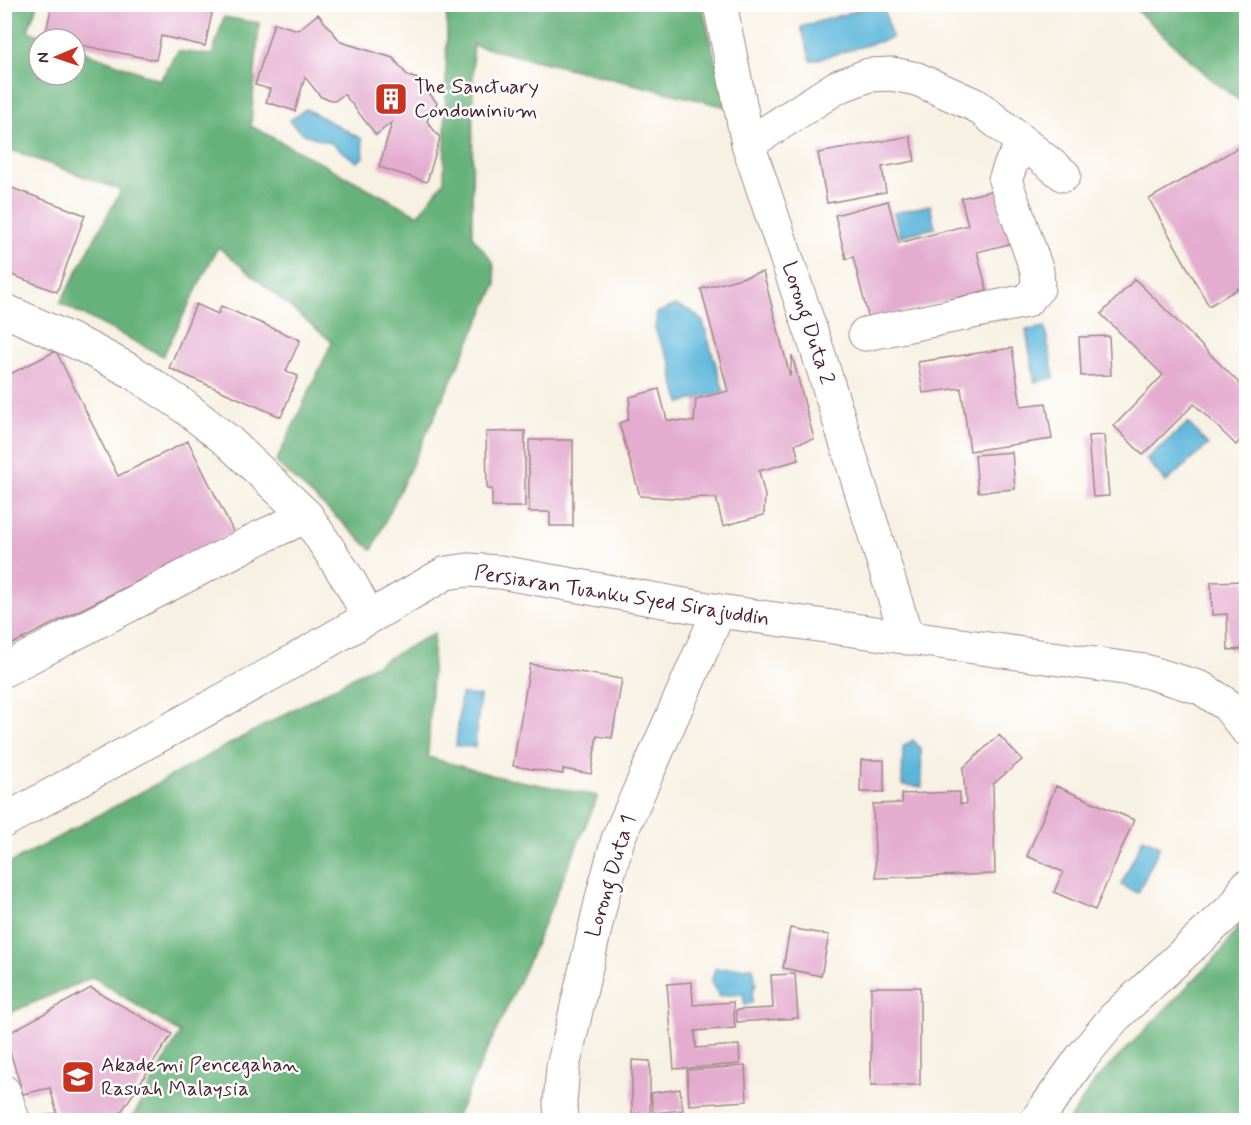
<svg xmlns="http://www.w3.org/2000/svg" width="1251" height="1125" viewBox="0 0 1251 1125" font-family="Mynerve,sans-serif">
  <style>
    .forest { fill: #66b27a; stroke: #586852; stroke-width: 1.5 }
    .water { fill: #5cb6da; stroke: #536a82; stroke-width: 1.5 }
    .building { fill: #e4add0 }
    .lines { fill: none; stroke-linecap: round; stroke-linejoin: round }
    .minor-casing { stroke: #a08887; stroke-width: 35 }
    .minor { stroke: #fff; stroke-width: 33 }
    .labels { text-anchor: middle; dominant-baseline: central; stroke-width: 5; stroke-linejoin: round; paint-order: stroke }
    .poi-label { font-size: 21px; fill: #4a1f2b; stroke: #fff; text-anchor: start }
    .street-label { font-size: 21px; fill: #4a1f2b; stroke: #fff }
  </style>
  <rect width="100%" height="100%" fill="#fff"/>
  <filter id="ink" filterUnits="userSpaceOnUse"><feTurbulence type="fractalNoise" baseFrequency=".0167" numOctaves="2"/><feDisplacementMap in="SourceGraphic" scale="12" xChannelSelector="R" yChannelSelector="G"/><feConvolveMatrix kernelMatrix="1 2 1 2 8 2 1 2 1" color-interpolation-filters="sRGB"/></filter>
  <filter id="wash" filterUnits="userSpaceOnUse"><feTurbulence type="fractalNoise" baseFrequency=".008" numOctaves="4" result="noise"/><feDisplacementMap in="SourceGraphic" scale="24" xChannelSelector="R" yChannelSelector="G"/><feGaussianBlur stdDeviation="1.35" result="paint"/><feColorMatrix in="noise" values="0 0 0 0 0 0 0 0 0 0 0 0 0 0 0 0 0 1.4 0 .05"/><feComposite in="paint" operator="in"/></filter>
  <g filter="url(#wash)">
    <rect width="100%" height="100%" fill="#f7f1e3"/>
    <path class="forest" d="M4,5H37L28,31L50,39H39V75H75V48L160,80L178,51L212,55L224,17L259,23L251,126L418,215L444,181L447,25L446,5H702L727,107L473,45L472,236L493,262L496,285L372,550L276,462L332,342L218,247L163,356L60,303L121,190L5,148Z
      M1131,5H1246V106L1212,80Z
      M434,633L428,757L495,776L598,796L528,962L455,1120H131L180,1033L93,977L5,1015V866Z
      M1246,915V1120H1069L1095,1081L1221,952Z"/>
    <path class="water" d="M879,4L883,5L892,38L811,61L801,27Z
      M306,109L362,139L364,157L357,162L331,143L304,134L289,121Z
      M930,205L935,228L900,236L894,213Z
      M675,305L691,311L703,322L724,392L680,403L673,379L672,364L660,342L655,328L657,313Z
      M1045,327L1054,378L1035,382L1026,330Z
      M1188,423L1208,445L1166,482L1146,459Z
      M461,694L480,696L475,747L456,746Z
      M913,740L921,749L922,787L902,785L903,747Z
      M1143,838L1160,846L1138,893L1121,885Z
      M753,967L756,984L752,994V1003L745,1005L743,994L719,996L711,982L715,969Z"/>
    <g id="blocks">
      <path class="building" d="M52,4H214L205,46L161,36L156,60L75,44V39L45,37Z
        M318,14L341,42L393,58L408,76L418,79L437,103L427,121L440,138L427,182L379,167L392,122L376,135L344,94L335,101L321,97L305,77L295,111L266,102L270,89L255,85L274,23L298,30Z
        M910,136L915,161L882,167L886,192L827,203L818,153Z
        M1246,143V284L1209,306L1149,199Z
        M4,185L85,215L57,292L4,272Z
        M999,189L1013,243L977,252L987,290L869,320L853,257L846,259L835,215L888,201L899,243L968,225L961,198Z
        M763,272L790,376L792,355L814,439L795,444L799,460L759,471L765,496L764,515L723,526L716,498L697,497L689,499L640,496L619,423L628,420L630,397L659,389L667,420L694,422L696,399L728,391L701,289Z
        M1135,279L1246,390V434L1236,445L1194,404L1143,455L1114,426L1163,375L1101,314Z
        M196,304L218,314L221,306L300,340L286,371L298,376L281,417L169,368Z
        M1109,336L1111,375L1081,376L1079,337Z
        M1012,348L1021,406L1046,403L1052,439L970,451L961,388L923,393L918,362Z
        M56,351L118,476L188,441L234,533L4,648V377Z
        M525,431V507H492V489H487L486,432Z
        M1104,435L1109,496L1093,497L1088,436Z
        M529,440H573V526H550V512H529Z
        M1012,452L1015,489L978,492L975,455Z
        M1246,581V649L1228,650L1227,614L1212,615L1211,582Z
        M530,664L622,679L612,738L597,736L591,774L563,769V774L513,766Z
        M999,735L1022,760L993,784L995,874L876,878L873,804L902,803V794L960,792V804H966L963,768Z
        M861,760H884V792H860Z
        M1056,786L1134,820L1095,910L1054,892L1063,872L1027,856Z
        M790,928L829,935L821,976L783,968Z
        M795,974L798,1018L737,1022L736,1010L773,1008L771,975Z
        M692,982L693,1005L733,1002L735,1028L695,1031L696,1048L739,1045L740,1064L674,1069L667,984Z
        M871,987H920V1085H871Z
        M91,988L172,1034L116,1120H37V1117L57,1113L50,1088L23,1094L5,1035Z
        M632,1060L650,1061V1114H632Z
        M745,1066L747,1101L689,1105L687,1070Z
        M680,1089L683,1110L653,1113L651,1093Z"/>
    </g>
  </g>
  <g filter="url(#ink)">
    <use href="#blocks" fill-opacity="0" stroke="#a08887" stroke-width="1.5"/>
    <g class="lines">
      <defs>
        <path id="minor" d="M720,4L748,144L818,352L907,638
          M748,144L837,87L869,75L892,74L917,79L977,106L1064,175
          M4,310L84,346L131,371L181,404L229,442L307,516L350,582L369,617
          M865,334L1026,301L1038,288L1037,271L1005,180L1011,164L1024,143
          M4,670L261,537L307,516
          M4,821L276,671L446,573L468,570L500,572L719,611L1145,671L1201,688L1227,705L1246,729
          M4,1092L13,1120
          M561,1120L560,1103L563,1067L603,894L618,839L719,611
          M1037,1120L1082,1057L1114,1018L1237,904L1246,887"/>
      </defs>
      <use href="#minor" class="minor-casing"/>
      <use href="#minor" class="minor"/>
    </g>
  </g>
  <defs>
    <symbol id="building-square" viewBox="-11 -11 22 22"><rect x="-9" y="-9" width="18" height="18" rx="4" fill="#c8321e" stroke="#fff"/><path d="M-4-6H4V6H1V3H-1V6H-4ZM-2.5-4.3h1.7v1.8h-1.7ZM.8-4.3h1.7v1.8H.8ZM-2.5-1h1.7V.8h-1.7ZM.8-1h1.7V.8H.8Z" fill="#fff"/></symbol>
    <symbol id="school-square" viewBox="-11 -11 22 22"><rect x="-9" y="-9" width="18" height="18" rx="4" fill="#c8321e" stroke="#fff"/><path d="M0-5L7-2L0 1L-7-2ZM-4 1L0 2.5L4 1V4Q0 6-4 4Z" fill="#fff"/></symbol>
  </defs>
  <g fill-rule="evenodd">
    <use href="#building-square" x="372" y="80" width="38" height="38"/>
    <use href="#school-square" x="59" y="1058" width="38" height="38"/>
  </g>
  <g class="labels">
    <g class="poi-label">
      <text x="414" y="87">The Sanctuary<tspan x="414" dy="24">Condominium</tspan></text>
      <text x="101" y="1065">Akademi Pencegahan<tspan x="101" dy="24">Rasuah Malaysia</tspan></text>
    </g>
    <g class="street-label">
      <text transform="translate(808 323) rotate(72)">Lorong Duta 2</text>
      <text transform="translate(622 596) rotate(9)">Persiaran Tuanku Syed Sirajuddin</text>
      <text transform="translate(611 876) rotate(-73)">Lorong Duta 1</text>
    </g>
  </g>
  <rect width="1251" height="1125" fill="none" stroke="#fff" stroke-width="24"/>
  <g transform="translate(57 57) rotate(268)"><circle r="28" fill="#ffffff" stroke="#b7a5aa" stroke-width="1.5"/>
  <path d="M0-4.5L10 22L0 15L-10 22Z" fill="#c8321e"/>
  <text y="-9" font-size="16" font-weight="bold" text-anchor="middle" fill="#4a1f2b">N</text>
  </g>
</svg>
